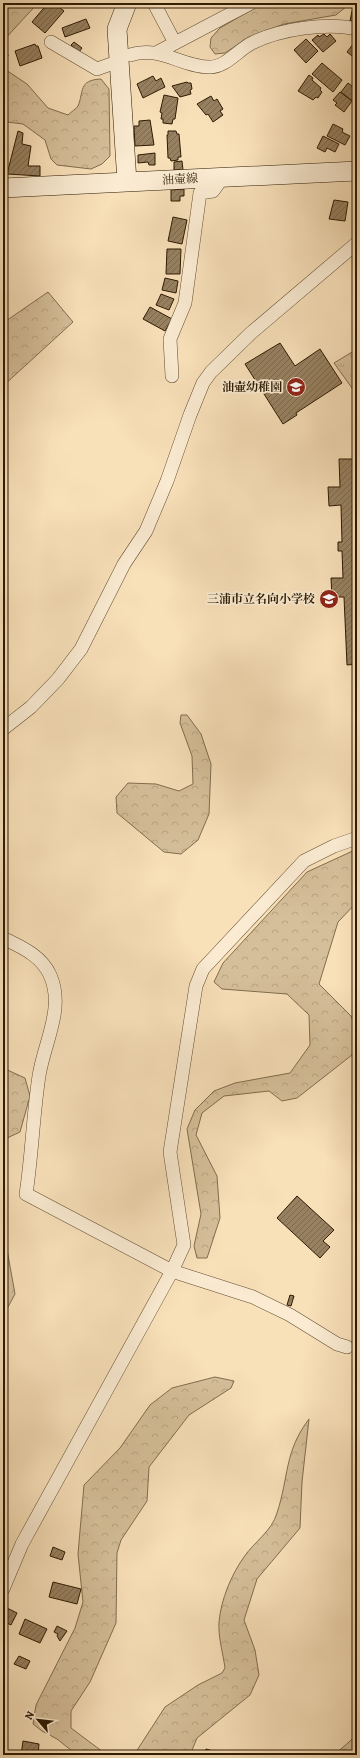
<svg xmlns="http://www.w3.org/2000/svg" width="360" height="1758" viewBox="0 0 360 1758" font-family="Alegreya,'Noto Serif JP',serif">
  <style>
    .grass { fill: url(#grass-tufts); stroke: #816d4e }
    .forest { fill: url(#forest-crowns); stroke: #816d4e }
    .building { fill: url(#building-hatch); stroke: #2d1b02 }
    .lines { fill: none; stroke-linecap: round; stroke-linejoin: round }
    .street-casing { stroke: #604c30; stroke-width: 14 }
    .secondary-casing { stroke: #2d1b02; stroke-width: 20 }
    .street { stroke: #faebd2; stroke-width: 13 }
    .secondary { stroke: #faebd2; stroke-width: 19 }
    .labels { text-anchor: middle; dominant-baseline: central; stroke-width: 3.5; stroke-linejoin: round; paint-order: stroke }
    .street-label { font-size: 12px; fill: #2d1b02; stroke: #faebd2 }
    .poi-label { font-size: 12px; font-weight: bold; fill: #2d1b02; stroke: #faebd2; text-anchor: end }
  </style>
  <defs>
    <pattern id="grass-tufts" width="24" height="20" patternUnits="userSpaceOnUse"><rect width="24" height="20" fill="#d5bf9a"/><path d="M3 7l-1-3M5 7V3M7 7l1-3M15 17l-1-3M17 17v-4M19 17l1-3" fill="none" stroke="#b7a483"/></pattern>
    <pattern id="forest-crowns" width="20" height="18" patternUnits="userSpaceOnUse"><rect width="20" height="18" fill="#d5bf9a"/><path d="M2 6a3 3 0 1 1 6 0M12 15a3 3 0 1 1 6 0" fill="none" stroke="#b7a483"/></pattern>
    <pattern id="building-hatch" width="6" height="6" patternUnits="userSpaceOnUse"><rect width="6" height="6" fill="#978161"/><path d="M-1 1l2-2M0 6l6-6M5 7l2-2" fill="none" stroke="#7c694e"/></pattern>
  </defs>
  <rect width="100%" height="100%" fill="#f8e0b9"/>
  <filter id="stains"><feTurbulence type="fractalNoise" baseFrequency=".005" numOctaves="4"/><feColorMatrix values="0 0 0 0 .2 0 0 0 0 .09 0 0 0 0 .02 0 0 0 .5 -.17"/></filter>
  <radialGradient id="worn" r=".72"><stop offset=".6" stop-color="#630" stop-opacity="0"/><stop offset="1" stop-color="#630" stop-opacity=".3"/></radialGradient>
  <path class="grass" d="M357,349V395L334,363Z"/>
  <path class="forest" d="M3,3H38L3,41Z
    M263,3H357V6H347L336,15L284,24L249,37L225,53L215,54L210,47L211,38L220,28Z
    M3,68L27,84L48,108L68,115C71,112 76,109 78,106C84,92 78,80 101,79L109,89L110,156L102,164L91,169L57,165L51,159L45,140L23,124L7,122L3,119Z
    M48,292L73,322L3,386V323Z
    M181,715H187L201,734L211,764L209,814L198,840L181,854L164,852L117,813L116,797L128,783L156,784L179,791L193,784L192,756L180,723Z
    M357,849V902L338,922L319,984L351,1016L357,1030V1040L352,1055L297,1098L282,1101L269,1091L224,1096L202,1113L196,1135L217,1176L220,1218L207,1258H197L194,1246L201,1214L187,1129L195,1110L214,1091L235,1083L290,1073L310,1045L309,1015L287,994L222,989L214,982L223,963L307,872Z
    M3,1068L25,1078L30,1096L20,1132L5,1139L3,1138Z
    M3,1235L6,1244L15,1294L3,1316Z
    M215,1377L234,1381L231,1388L189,1415L149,1467L147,1501L121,1540L117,1553L116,1623L90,1682L71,1711V1728L107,1755H77L57,1739L42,1731L33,1724L36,1705L75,1628L83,1602L78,1554L84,1485L120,1448L150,1405L172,1388Z
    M309,1419L302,1482L300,1528L257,1579L244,1620L255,1650L259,1675L250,1695L197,1738L190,1755H134L165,1707L198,1685L222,1673L225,1668C223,1653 218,1637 219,1622C221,1600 231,1575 244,1557C254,1542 272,1531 277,1513C289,1477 284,1452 309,1419Z
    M357,1735V1755H334Z"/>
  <path class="building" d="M48,3H54L64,11L45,33L32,22Z
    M352,11L357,12V23L350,21Z
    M86,19L90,28L65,37L62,28Z
    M324,34L327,37L330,34L336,41L323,52L312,40L318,35L319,37Z
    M306,39L318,51L306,63L294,50Z
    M357,39V60L347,52Z
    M74,42L82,48L79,52L71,45Z
    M5,43L8,56L3,57V44Z
    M35,44L36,46H38L42,58L20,66L15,51Z
    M322,63L342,80L333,92L312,74Z
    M309,75L313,78L312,80L321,88L320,90L322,92L318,98L316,97L313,100L298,91Z
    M153,76L156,81L161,78L165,87L143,98L137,84Z
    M187,82L188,83H191L192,89L190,90L191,94L180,97L172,86Z
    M348,83L357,90L355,103L341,92Z
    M340,92L352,101L344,112L335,105L337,103L333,100Z
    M164,95L178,98L175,119H173L172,124L163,123V119H161L162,113L160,112Z
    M211,96L214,101L217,99L223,109L220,111L223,115L213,122L208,114L206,115L197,104Z
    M150,120L154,145L135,146L134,126H139V121Z
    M333,124L343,129L342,132L350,136L345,145L327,136Z
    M18,131L23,133L22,144L31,146L28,166H40V176L7,174Z
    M168,131H176L177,134H179L181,157H178V160L171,161L170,158H168L167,135H168Z
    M323,136L339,144L335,152L327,148L325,152L317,148Z
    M155,153V165H149L148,162L138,163V155Z
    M182,161L183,170H174V162Z
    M184,189V196H180V201H171V190Z
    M334,200L348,202L345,221L329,219Z
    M173,217L187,220L182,244L168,241Z
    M167,249H181L180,274H166Z
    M165,278L178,281L176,293L162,290Z
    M161,294L174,299L169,310L156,305Z
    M150,307L172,319L165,331L143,319Z
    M280,343L295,366L320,349L342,383L296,413L297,415L283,424L245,364Z
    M339,459H357V664L347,665L344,597H332L331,578H343L342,551H338V542H342L341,505L329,506L328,487H340Z
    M297,1196L334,1230L323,1241L330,1247L320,1258L277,1218Z
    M290,1295L294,1296L291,1306L287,1305Z
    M53,1547L65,1552L62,1560L50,1556Z
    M53,1582L81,1589L77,1604L49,1597Z
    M3,1606L17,1613L11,1625L3,1621Z
    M25,1619L47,1629L40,1643L19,1634Z
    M57,1626L67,1631L60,1641L57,1636L58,1634L54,1632Z
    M19,1656L30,1661L26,1669L14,1664Z
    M23,1741L39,1744L38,1755H21Z
    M206,1749L228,1755H204Z"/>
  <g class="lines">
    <defs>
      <path id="street" d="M156,7L175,43
        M51,42L97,69L111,64
        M158,52L251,3
        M130,55C160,45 181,67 210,67C226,67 238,50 252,43C280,29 327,22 357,29
        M172,376L170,339L185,303L200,193L213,191L223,177
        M3,729L31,707L58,679L81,649L124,564L146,531L167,481L190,415L203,383L211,372L251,333L357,243
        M3,938C21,947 41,955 50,975C65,1008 44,1043 39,1076C33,1115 32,1155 26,1194L172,1271L253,1297L290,1315L337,1344L347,1347
        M3,1589L22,1544L172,1271L184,1245L170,1152L196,986L203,969L304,861L334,846L357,838"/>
      <path id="secondary" d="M127,3L117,29L127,182
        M3,188L357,171"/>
    </defs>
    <use href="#street" class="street-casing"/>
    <use href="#secondary" class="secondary-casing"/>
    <use href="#street" class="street"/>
    <use href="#secondary" class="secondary"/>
  </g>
  <defs>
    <symbol id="school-disc" viewBox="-11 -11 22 22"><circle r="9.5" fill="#8f2418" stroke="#faebd2"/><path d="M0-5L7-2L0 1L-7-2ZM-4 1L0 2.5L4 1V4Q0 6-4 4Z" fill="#fff"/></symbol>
  </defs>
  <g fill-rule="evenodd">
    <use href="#school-disc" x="285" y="376" width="22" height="22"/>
    <use href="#school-disc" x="318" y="588" width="22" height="22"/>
  </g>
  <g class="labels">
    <g class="street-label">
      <text transform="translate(180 179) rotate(-3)">油壷線</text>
    </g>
    <g class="poi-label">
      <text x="282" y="387">油壷幼稚園</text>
      <text x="315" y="599">三浦市立名向小学校</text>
    </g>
  </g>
  <rect width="360" height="1758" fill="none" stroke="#f8e0b9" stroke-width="16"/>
  <rect x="4" y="4" width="352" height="1750" fill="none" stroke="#2d1b02" stroke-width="2"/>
  <rect x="8" y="8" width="344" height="1742" fill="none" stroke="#2d1b02"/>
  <g transform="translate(38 1720) rotate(298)" stroke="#faebd2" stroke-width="3" paint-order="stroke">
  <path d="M0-3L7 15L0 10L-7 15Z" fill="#2d1b02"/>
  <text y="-6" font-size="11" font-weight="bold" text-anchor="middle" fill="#2d1b02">N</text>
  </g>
  <rect width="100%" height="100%" filter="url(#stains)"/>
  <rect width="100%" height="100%" fill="url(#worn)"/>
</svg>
